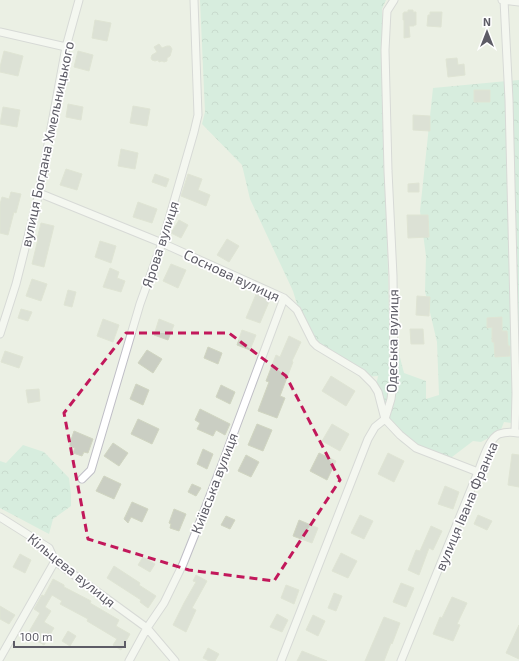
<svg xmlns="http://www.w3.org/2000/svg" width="519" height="661" viewBox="0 0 519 661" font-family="'Exo 2',sans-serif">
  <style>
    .forest { fill: url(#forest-crowns) }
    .building { fill: #cacec3; stroke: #d0d5c1 }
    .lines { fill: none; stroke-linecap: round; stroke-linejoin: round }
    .street-casing { stroke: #bfbec6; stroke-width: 9 }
    .street { stroke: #fff; stroke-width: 7 }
    .marked { fill: none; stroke: #c2185b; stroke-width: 3; stroke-dasharray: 8 5; stroke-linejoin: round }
    .labels { text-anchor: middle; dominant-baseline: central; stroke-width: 3.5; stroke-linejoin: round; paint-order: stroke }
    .street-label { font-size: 14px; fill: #5d5c66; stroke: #fff }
  </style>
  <defs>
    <pattern id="forest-crowns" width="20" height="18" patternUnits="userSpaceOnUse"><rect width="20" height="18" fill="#bee9d7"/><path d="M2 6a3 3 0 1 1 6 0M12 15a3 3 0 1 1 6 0" fill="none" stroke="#9ec0b2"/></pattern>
  </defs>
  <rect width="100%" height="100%" fill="#ebf0e4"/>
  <path class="forest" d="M200,0H386L382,9L389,315L404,373L426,381V399L439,395L437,342L425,291L426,256L420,211L433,88L519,80V424L504,422L500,432L481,442L473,441L452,457L435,458L401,442L390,423L376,386L378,376L364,377L325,353L317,351L305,332L297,304L293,291L250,199L242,165L202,124L205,112Z
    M23,445L44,452L69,478L71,495V506L53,519L49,534L0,508V461L6,463Z"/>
  <path class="building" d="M408,10H413V12H416V25H414V26H409L410,37L404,38V20H403V13H404V12H408Z
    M430,12H442L441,27L427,26L428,15H430Z
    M95,20L111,23L107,41L92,38Z
    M159,44L162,48L167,46H170L172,49L170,56L167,58V61L164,62L162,61L159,62L158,60L155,61L152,60L151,58L152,55L157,52L154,47Z
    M4,51L23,56L18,76L0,72V67Z
    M78,51L93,55L89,71L74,67Z
    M457,58L458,65L464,64L465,75L448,77L446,59Z
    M474,90H490V102H474Z
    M68,104L83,107L81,120L66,117Z
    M133,106L150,109L147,126L130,123Z
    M3,107L20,110L17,127L0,124Z
    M413,115L430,116V131L413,130Z
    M121,149L138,153L135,169L118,166Z
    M66,169L82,174L77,190L60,185Z
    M155,174L169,179L166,187L152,182Z
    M188,174L202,179L198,190L210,195L206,206L181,196Z
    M419,183V192H408V184Z
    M11,192L21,194L16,213L14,212L8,235L0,233V204L2,197L9,199Z
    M138,202L157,209L152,223L133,217Z
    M407,215H428L429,237L408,238Z
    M179,220L188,225L181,238L171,233Z
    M41,223L54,226L44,267L32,264L38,239H37Z
    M227,239L239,246L229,262L217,255Z
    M100,241L116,246L111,263L95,257Z
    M171,264L186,270L178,288L163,281Z
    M110,268L119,272L117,278L125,281L121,292L103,287Z
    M32,279L47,284L41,301L26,296Z
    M68,290L76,292L72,307L64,305Z
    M257,292L271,297L260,323L246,318Z
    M417,296L430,297L429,316L416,315Z
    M21,309L32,312L28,321L18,318Z
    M502,317V331H507L508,346H510V356L495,357L494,342H492V327L487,328V318Z
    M103,319L119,325L113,342L97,336Z
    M159,319L174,325L168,340L154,335Z
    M410,329H423L424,344H411Z
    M242,330L256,335L250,350L237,345Z
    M289,336L301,342L292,361L293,362L280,396L285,398L277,418L258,411L269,382L266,381L276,355L280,357Z
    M208,347L222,353L218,364L204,358Z
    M147,350L162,359L153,373L138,363Z
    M5,351L23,357L19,368L1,362Z
    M331,376L355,391L346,406L322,391Z
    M136,384L149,390L143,405L130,399Z
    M221,385L235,392L230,404L216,397Z
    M39,389L40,401L28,403L26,390Z
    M200,409L230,424L225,435L216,430L213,436L197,429L200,423L195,420Z
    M138,419L159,429L152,444L131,434Z
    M257,424L272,430L263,451L248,445Z
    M332,424L349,434L340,451L322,441Z
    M74,431L93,439L88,453L84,452L82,456L73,453L75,448L69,446Z
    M113,443L128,453L119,466L104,456Z
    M203,449L213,454L207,469L197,464Z
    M319,453L336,461L327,480L310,471Z
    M388,453L404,461L394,482L378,474Z
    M512,454L519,455V487L508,485Z
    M246,455L259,462L251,477L238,471Z
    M104,476L121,484L114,499L96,491Z
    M192,484L201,488L196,496L188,492Z
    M445,486L459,492L453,509L438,504Z
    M132,502L148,509L142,522L131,517L128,523L124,519Z
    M174,509L186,514L179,531L170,528L171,524L169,523Z
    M360,515L373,521L364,539L351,533Z
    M478,515L492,521L487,530L474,524Z
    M226,516L235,520L230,529L221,525Z
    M299,520L318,528L312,543L293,536Z
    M431,526L442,531L433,550L429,548L419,575L408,570L416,550L420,551Z
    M341,553L357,561L348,578L332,571Z
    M20,554L31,560L25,573L13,567Z
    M143,557L155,564L150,572L138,565Z
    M114,566L140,583L139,585L156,596L148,608L140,602L141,600L107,578Z
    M196,575L207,581L192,608L196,610L186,632L173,625L184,603L196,582L193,581Z
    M53,579L64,585V587L91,601L90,603L119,620L116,626L130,634L121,650L113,645L117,639L87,621L88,619L60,604L62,601L52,595L45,607L51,611L44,622L54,628L44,645L27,635L40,613L34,609L42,595L44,596Z
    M401,583L414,588L406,607L393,602Z
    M286,585L299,590L294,604L281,598Z
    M334,593L342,596L336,611L328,608Z
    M452,597L467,603L457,624L460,625L453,641L433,634L440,617L442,618Z
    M0,606L15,615L9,624L0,619Z
    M277,614L288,620L282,632L270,627Z
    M313,615L325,621L318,636L306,630Z
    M384,617L400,623L392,644L391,643L384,661H365Z
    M519,625V659L506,653Z
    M68,631L76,636L70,646L62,641Z
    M208,648L219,654L215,661H209L203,658Z
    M302,651L327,661H297Z"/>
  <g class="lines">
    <defs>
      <path id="street" d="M502,0L519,2
        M504,0L509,100L516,393L515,432
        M0,32L66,47
        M39,193L162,243L284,298L297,310L313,342L317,346L362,373L373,384L378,392L385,419L400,435L416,448L478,472
        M0,334L16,284L39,193L66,47L79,0
        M82,479L91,470L140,304L162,243L194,132L198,115L194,0
        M0,517L49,548L55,561L147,628L175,661
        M0,658L55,561
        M129,661L147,628L164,603L183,564L201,519L224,459L284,298
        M281,661L368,439L375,427L385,419L391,399L394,376L393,276L388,171L385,50L387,11L394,0
        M401,661L478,472C482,462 489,438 499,434C505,432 513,432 518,433"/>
    </defs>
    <use href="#street" class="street-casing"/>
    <use href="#street" class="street"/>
  </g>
  <path d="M0 0H519V661H0ZM126,333H229L286,376L340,480L274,581L189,570L88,539L64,413Z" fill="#ebf0e4" fill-opacity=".55" fill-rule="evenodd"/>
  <path class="marked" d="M126,333H229L286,376L340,480L274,581L189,570L88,539L64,413Z"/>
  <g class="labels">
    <g class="street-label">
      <text transform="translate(47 144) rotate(-78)">вулиця Богдана Хмельницького</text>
      <text transform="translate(160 244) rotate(-72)">Ярова вулиця</text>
      <text transform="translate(232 275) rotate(25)">Соснова вулиця</text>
      <text transform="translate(392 341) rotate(-89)">Одеська вулиця</text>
      <text transform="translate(214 483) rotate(-69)">Київська вулиця</text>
      <text transform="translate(466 506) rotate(-67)">вулиця Івана Франка</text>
      <text transform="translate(72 570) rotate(39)">Кільцева вулиця</text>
    </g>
  </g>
  <g transform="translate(487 32)" stroke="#ffffff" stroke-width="3" paint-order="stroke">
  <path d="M0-3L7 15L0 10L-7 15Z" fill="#5d5c66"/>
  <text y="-6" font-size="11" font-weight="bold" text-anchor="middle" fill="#5d5c66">N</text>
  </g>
  <path d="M14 641v6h111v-6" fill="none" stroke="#5d5c66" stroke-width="2"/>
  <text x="20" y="641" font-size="12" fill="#5d5c66" stroke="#ffffff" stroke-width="3" paint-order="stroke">100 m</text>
</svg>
